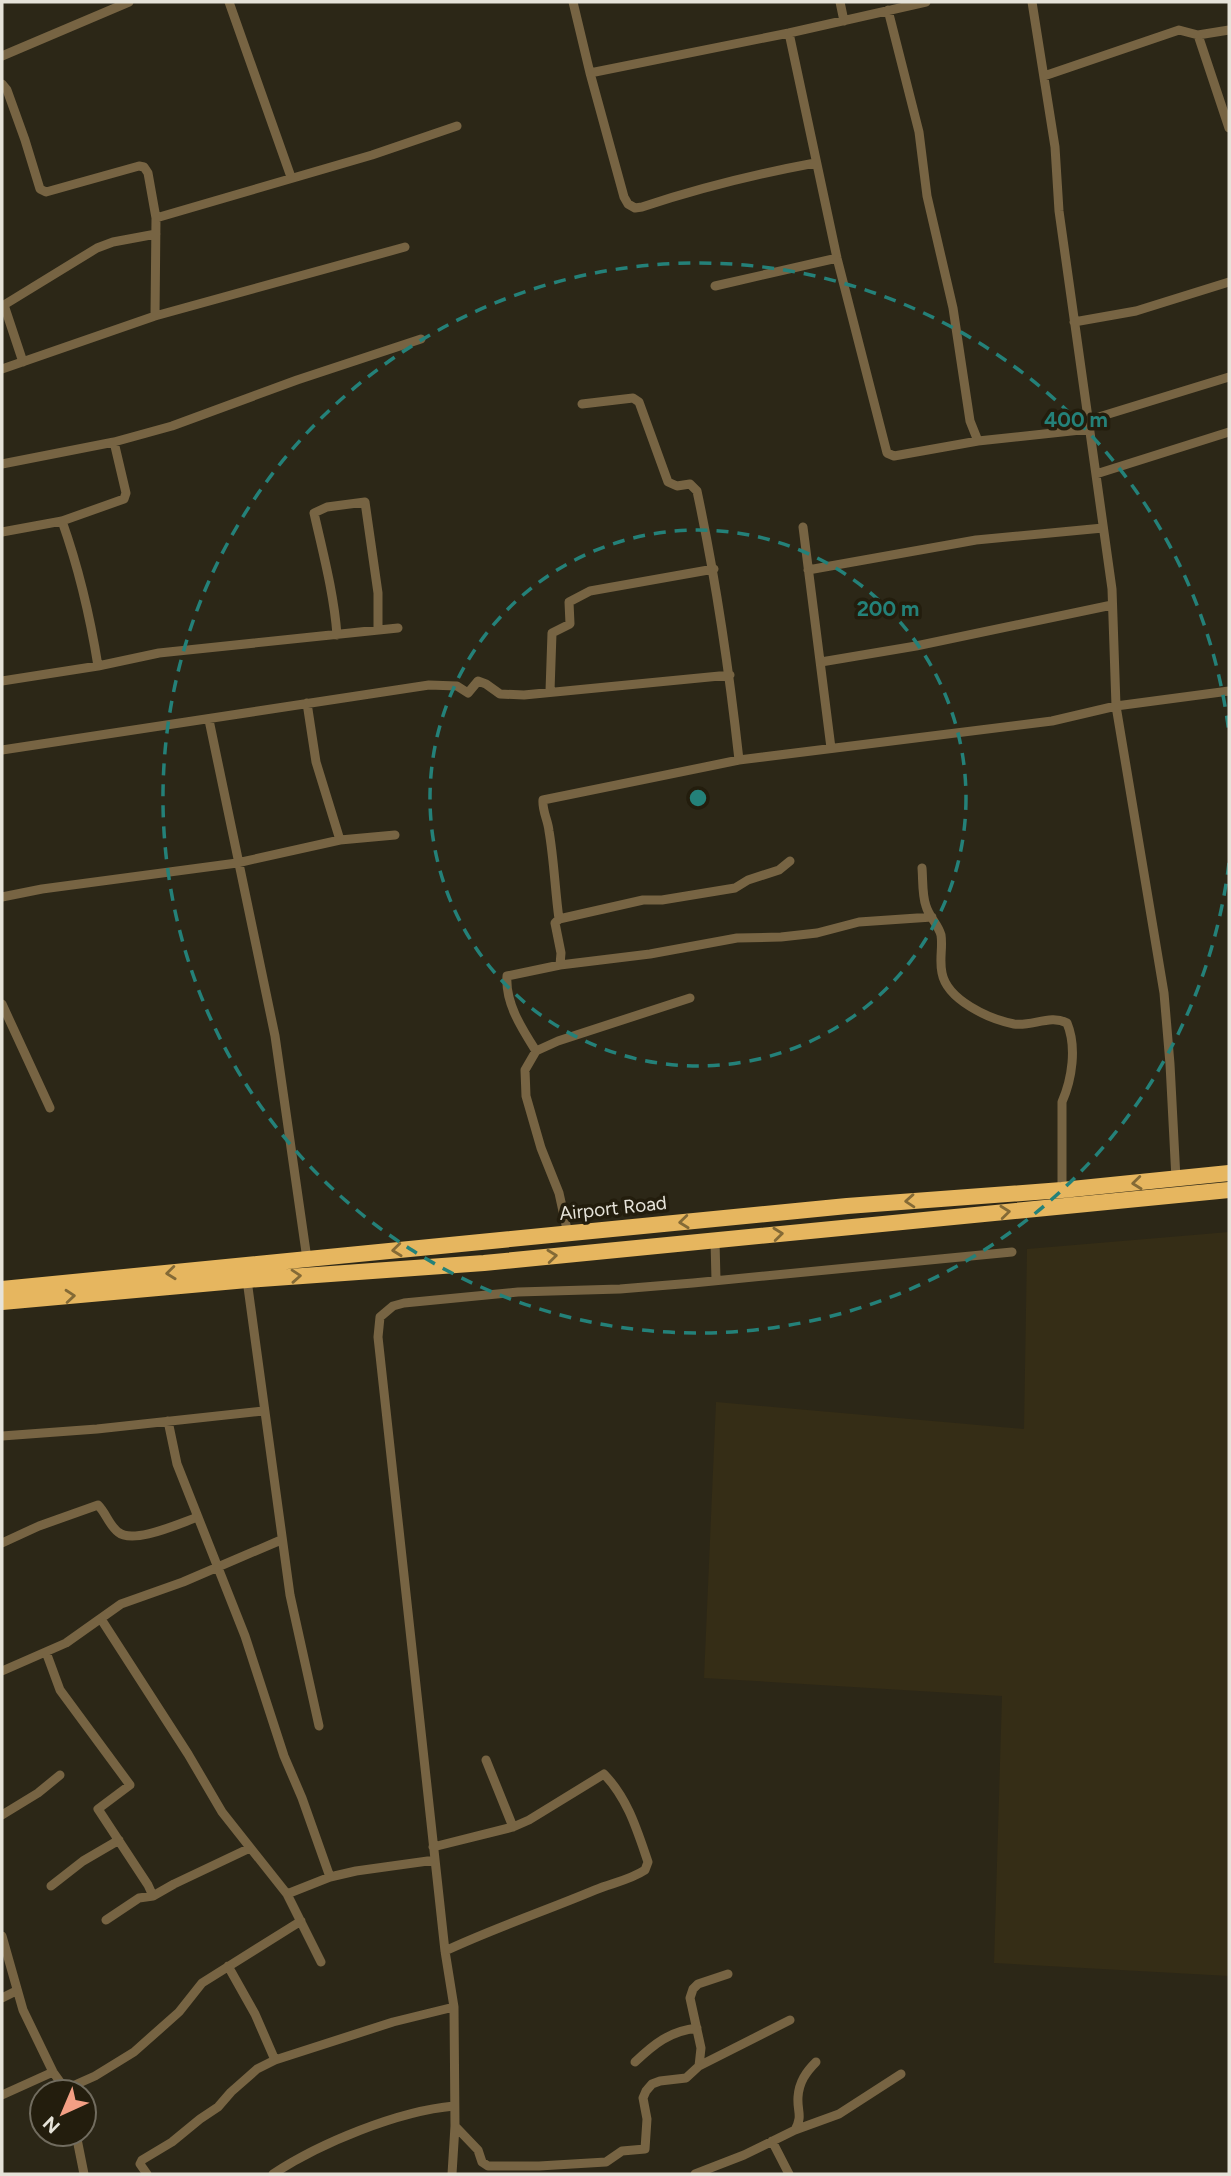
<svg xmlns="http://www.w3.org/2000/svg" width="1231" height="2176" viewBox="0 0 1231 2176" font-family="Figtree,sans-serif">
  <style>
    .built { fill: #352d16 }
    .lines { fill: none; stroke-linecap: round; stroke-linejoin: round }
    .street { stroke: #776443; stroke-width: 9 }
    .highway { stroke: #e6b65f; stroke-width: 16 }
    .oneway { stroke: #846a36 }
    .ring { fill: none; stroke: #248179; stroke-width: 3.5; stroke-dasharray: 12 9 }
    .labels { text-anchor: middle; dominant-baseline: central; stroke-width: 7; stroke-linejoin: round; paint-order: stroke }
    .street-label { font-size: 19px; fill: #e6e3d9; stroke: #231d0d }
    .centre { fill: #248179; stroke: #231d0d; stroke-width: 3.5 }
    .ring-label { font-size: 21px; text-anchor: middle; font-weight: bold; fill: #248179; stroke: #231d0d; stroke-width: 7; stroke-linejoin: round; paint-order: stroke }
  </style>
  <rect width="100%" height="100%" fill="#2c2717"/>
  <path class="built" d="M1229,1232V1976L994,1963L1002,1696L704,1678L716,1402L1024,1429L1027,1249Z"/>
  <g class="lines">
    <path class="street" d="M229,2L291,177
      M573,2L590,73L624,197L628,204L635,208L642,207C699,188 756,174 815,163
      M840,2L844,21
      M1032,2L1055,147L1059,211L1112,589L1116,706L1164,993L1170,1064L1176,1179
      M888,10L919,132L927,196L953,308L970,421L978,441
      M789,33L837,258L887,453L894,456L978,441L1090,429
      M1198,35L1229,128
      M2,56L129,2
      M590,73L789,33L926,2
      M1044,76L1179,30L1198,35L1229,30
      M2,84L7,90L25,140L40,189L46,192L139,166L144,167L148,173L156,218
      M715,286L837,258
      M155,316L156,218L372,155L457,126
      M1074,322L1136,311L1229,282
      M23,362L4,305L97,248L113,242L156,234
      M2,369L155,316L405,247
      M582,404L633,398L639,402L668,482L677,486L690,484L697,491C716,580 729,669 739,760
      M1089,420L1229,377
      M2,464L114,442L172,426L297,380L421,339
      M1096,474L1229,432
      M62,521C79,569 90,616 98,666
      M803,527L831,748
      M2,532L62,521L124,499L126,493L114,442
      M808,570L976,540L1103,528
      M337,635C334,594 323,553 314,513L327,507L365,502L378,593V630
      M821,662L916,646L1112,605
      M2,681L98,666L159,653L398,628
      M550,691L552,633L570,624L569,602L590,591L714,569
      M307,703L316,762L340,840
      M209,720L275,1036L307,1259
      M2,750L429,685L457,686L468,693L478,681L486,684L500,694L524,695L730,675
      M922,868C923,880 922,895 926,906C929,917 938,924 941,935C943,947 939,960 942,973C947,1000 989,1019 1014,1024C1031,1027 1051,1014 1067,1023C1077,1047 1072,1079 1062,1102V1190
      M2,897L42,889L237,863L340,840L395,835
      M559,919L643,900H662L735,888L748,880L779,870L790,861
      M560,965L650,954L737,938L781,937L817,933L859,922L932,917
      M2,1004L50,1108
      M536,1051L558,1041L690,998
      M568,1234L559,1193L541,1148L526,1096L525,1070L536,1051C522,1029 505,1003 507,976L560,965L561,953L555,923L559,919C555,890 554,860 549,831C548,820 542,811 543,800L739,760L1052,721L1116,706L1229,691
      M715,1241L716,1280
      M247,1280L290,1595L319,1726
      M168,1421L177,1464L245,1636L284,1756L302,1798L330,1877
      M2,1436L97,1429L263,1411
      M2,1543L39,1526L98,1505C106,1513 109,1525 118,1532C133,1545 180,1523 198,1517
      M101,1619L188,1754L222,1812L287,1894L321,1962
      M46,1652L60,1690L130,1785L98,1809L148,1885L153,1896
      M2,1671L66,1643L121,1604L183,1582L281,1540
      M486,1760L513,1827
      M2,1815L38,1793L60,1775
      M433,1847L513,1827L529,1820L604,1774C628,1799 637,1830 648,1862L645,1870C630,1880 612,1883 595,1890C545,1911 494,1928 445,1951
      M51,1886L83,1861L119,1840
      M287,1894L330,1877L356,1871L435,1860
      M106,1920L139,1898L153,1896L174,1884L250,1848
      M2,1936L23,2010L53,2072L63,2086L74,2092
      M228,1966L255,2014L275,2060
      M2,1998L16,1991
      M635,2062C654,2044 670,2031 697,2028
      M699,2066L790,2020
      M68,2088L95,2076L134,2052L179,2012L202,1983L301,1921
      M2,2095L53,2072
      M455,2126L478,2150L482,2162L488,2166H539L606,2162L622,2151L645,2149L647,2119L643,2098L646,2091L652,2084L660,2081L686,2078L699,2066L701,2048L690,1998L693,1989L698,1984L728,1974
      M795,2130C803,2115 797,2112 798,2097C799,2082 806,2072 816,2062
      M76,2134L84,2174
      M772,2141L789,2174
      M147,2174L140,2164L142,2160L172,2142L200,2119L218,2107L231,2092L257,2069L275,2060L393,2022L454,2007
      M273,2174C320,2143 398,2111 454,2106
      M452,2174L455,2126L454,2007L445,1951L378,1337L380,1317L393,1306L404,1303L518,1292L620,1289L693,1283L1012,1252
      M695,2174L744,2155L795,2130L839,2114L901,2074"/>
    <path class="highway" d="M2,1289L847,1206L1062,1190L1229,1173
      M2,1302L247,1280L484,1263L1229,1190"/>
  </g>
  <defs><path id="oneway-chevron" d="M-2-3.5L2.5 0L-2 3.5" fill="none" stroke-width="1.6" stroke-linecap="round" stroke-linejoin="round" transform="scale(1.75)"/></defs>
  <g class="oneway">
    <use href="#oneway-chevron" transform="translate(1137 1183) rotate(174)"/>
    <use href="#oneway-chevron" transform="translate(910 1201) rotate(176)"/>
    <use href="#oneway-chevron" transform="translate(1005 1212) rotate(-6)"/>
    <use href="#oneway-chevron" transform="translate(684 1222) rotate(174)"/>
    <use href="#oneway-chevron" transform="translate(778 1234) rotate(-6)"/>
    <use href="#oneway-chevron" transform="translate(397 1250) rotate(174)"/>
    <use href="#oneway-chevron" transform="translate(552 1256) rotate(-6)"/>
    <use href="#oneway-chevron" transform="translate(171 1273) rotate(174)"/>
    <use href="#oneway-chevron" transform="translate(296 1276) rotate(-4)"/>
    <use href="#oneway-chevron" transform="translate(70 1296) rotate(-5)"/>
  </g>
  <g class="ring">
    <circle cx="698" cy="798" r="268"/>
    <path d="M1229 863A535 535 0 1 1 1229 733"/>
  </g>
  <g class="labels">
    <g class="street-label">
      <text transform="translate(613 1208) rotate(-6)">Airport Road</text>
    </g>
  </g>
  <circle cx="698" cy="798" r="10" class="centre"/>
  <g class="ring-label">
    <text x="1076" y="427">400 m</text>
    <text x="888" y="616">200 m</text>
  </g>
  <rect width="1231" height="2176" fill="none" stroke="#e6e3d9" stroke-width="7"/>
  <g transform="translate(63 2113) rotate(224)"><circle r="33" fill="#231d0d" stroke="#716c5f" stroke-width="2"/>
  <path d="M0-5L12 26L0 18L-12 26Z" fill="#f39f84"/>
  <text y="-10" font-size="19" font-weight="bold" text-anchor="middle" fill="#e6e3d9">N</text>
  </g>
</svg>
